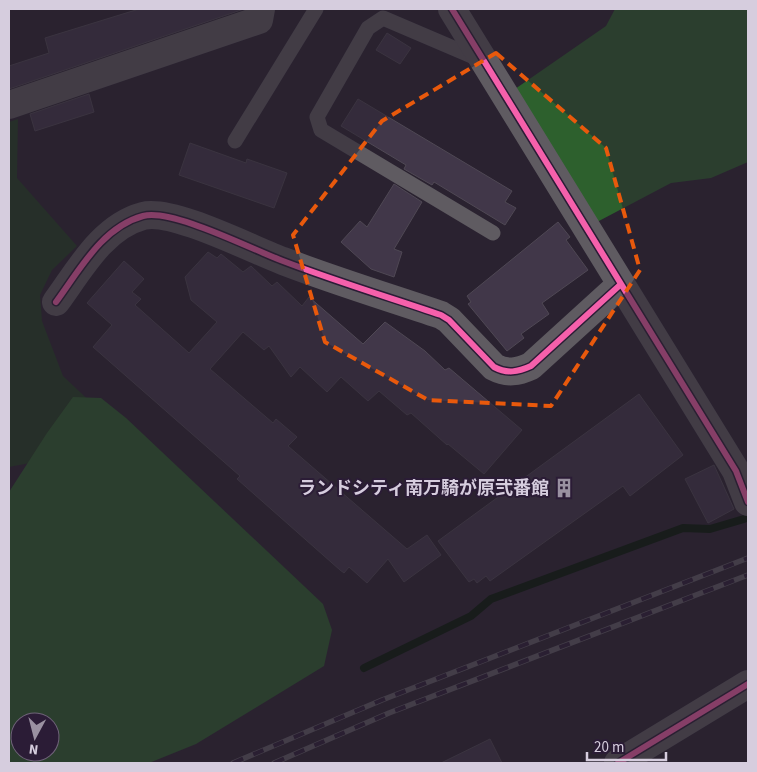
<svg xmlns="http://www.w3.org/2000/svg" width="757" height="772" viewBox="0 0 757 772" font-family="'Source Sans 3','Noto Sans JP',sans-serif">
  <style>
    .green { fill: #233e22 }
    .forest { fill: #2d602d; fill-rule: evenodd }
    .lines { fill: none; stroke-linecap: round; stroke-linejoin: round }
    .stream { stroke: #041604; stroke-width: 8 }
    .building { fill: #413749; stroke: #4f4854 }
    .service { stroke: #5f5b61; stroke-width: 15 }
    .minor { stroke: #5f5b61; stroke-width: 28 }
    .tertiary { stroke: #5f5b61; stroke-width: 28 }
    .rail-casing { stroke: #635e67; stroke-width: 5.5 }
    .rail { stroke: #2b1c36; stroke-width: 4; stroke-dasharray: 11; stroke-linecap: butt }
    .cycleway-casing { stroke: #2b1c36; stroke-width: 9 }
    .cycleway { stroke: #f560ab; stroke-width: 6 }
    .marked { fill: none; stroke: #e8590c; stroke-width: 4; stroke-dasharray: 10 6; stroke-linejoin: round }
    .labels { text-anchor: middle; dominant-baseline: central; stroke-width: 4; stroke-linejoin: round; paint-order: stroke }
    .poi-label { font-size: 18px; font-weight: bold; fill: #d6cdde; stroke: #2b1c36; text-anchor: end }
  </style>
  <rect width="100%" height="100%" fill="#2a2230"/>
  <path class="green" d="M18,119L17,178L77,246L52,270L40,295L42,321L63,376L98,409L30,463L9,467V122Z"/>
  <path class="forest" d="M615,9H748V162L711,178L671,183L597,222L515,89L606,26Z
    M73,397L101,398L126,418L323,604L332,630L324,666L196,744L149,763H9V492L47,433ZM20,722H50V752H20Z"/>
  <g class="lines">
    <path class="stream" d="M364,668L471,616L491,599L683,528L710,529L744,519"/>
  </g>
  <path class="building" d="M139,9H244L9,89V66L49,53L45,38Z
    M387,33L411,48L400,64L376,50Z
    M89,94L94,112L35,131L30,114Z
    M358,99L512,191L505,202L516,208L505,225L434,182L432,185L404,169L406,165L341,126Z
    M190,143L246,163L247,159L287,173L274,208L179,175Z
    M394,184L422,202L394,249L402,252L394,277L371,269L341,242L360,221L367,227Z
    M558,222L570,237L566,240L588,270L542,303L549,314L521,334L524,338L507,351L468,304L471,302L467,296Z
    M208,252L217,258L221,254L243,272L251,266L272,286L277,282L302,306L309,297L363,344L385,322L425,351L445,370L449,368L522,430L484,474L448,444L447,445L411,413L407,415L379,391L368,401L341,377L327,392L300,367L291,377L269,346L264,350L243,332L210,369L273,423L276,419L297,437L288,446L407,549L427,535L441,555L404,582L388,559L367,583L349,567L344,573L340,570L237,479L240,476L93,347L112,325L87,303L124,261L144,279L132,292L141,299L135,305L189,353L217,322L191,300L185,277Z
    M639,394L683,455L630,496L623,486L490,581L486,576L477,583L474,579L469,582L438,541Z
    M714,465L734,509L708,523L685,479Z
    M490,739L502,763H441Z"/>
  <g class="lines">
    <path class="service" d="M479,59L383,18L368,28L317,117L321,130L493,233
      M235,141L316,9"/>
    <path class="minor" d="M452,9L736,471L748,502
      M9,105L259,20L261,9
      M56,302C79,271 102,227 143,216C172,208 253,250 283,261C335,281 388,297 441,315L449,320L494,367C507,374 518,372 531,366L620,285"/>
    <path class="tertiary" d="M618,763L748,684"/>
    <defs>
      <path id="rail" d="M233,763L382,700L748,558
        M274,763L389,713L748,575"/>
    </defs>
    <use href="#rail" class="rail-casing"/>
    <use href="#rail" class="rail"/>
    <defs>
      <path id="cycleway" d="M452,9L736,471L748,502
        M56,302C79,271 102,227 143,216C172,208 253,250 283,261C335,281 388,297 441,315L449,320L494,367C507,374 518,372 531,366L620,285
        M618,763L748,684"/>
    </defs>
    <use href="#cycleway" class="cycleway-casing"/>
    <use href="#cycleway" class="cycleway"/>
  </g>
  <path d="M0 0H757V772H0ZM496,53L606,148L640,270L551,406L428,400L325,342L293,235L382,121Z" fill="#2a2230" fill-opacity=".55" fill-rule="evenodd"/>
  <path class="marked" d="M496,53L606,148L640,270L551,406L428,400L325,342L293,235L382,121Z"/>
  <defs>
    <symbol id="building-bare" viewBox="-9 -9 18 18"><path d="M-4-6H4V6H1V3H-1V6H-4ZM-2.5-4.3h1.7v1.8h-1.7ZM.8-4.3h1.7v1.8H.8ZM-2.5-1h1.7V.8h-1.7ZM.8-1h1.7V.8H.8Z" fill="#9a91a1" stroke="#2b1c36" stroke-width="2.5" paint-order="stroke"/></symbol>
  </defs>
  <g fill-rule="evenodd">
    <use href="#building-bare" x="550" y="474" width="28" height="28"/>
  </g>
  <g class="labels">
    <g class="poi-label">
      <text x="549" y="488">ランドシティ南万騎が原弐番館</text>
    </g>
  </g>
  <rect width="757" height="772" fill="none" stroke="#d6cdde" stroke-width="20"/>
  <g transform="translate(35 737) rotate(187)"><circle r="24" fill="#2b1c36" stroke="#6f6379"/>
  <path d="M0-4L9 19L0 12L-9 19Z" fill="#9a91a1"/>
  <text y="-8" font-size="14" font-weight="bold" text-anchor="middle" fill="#d6cdde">N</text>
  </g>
  <path d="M587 752v8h79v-8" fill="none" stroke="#d6cdde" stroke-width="2.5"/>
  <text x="594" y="752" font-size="15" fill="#d6cdde" stroke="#2b1c36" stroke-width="4" paint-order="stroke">20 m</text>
</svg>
